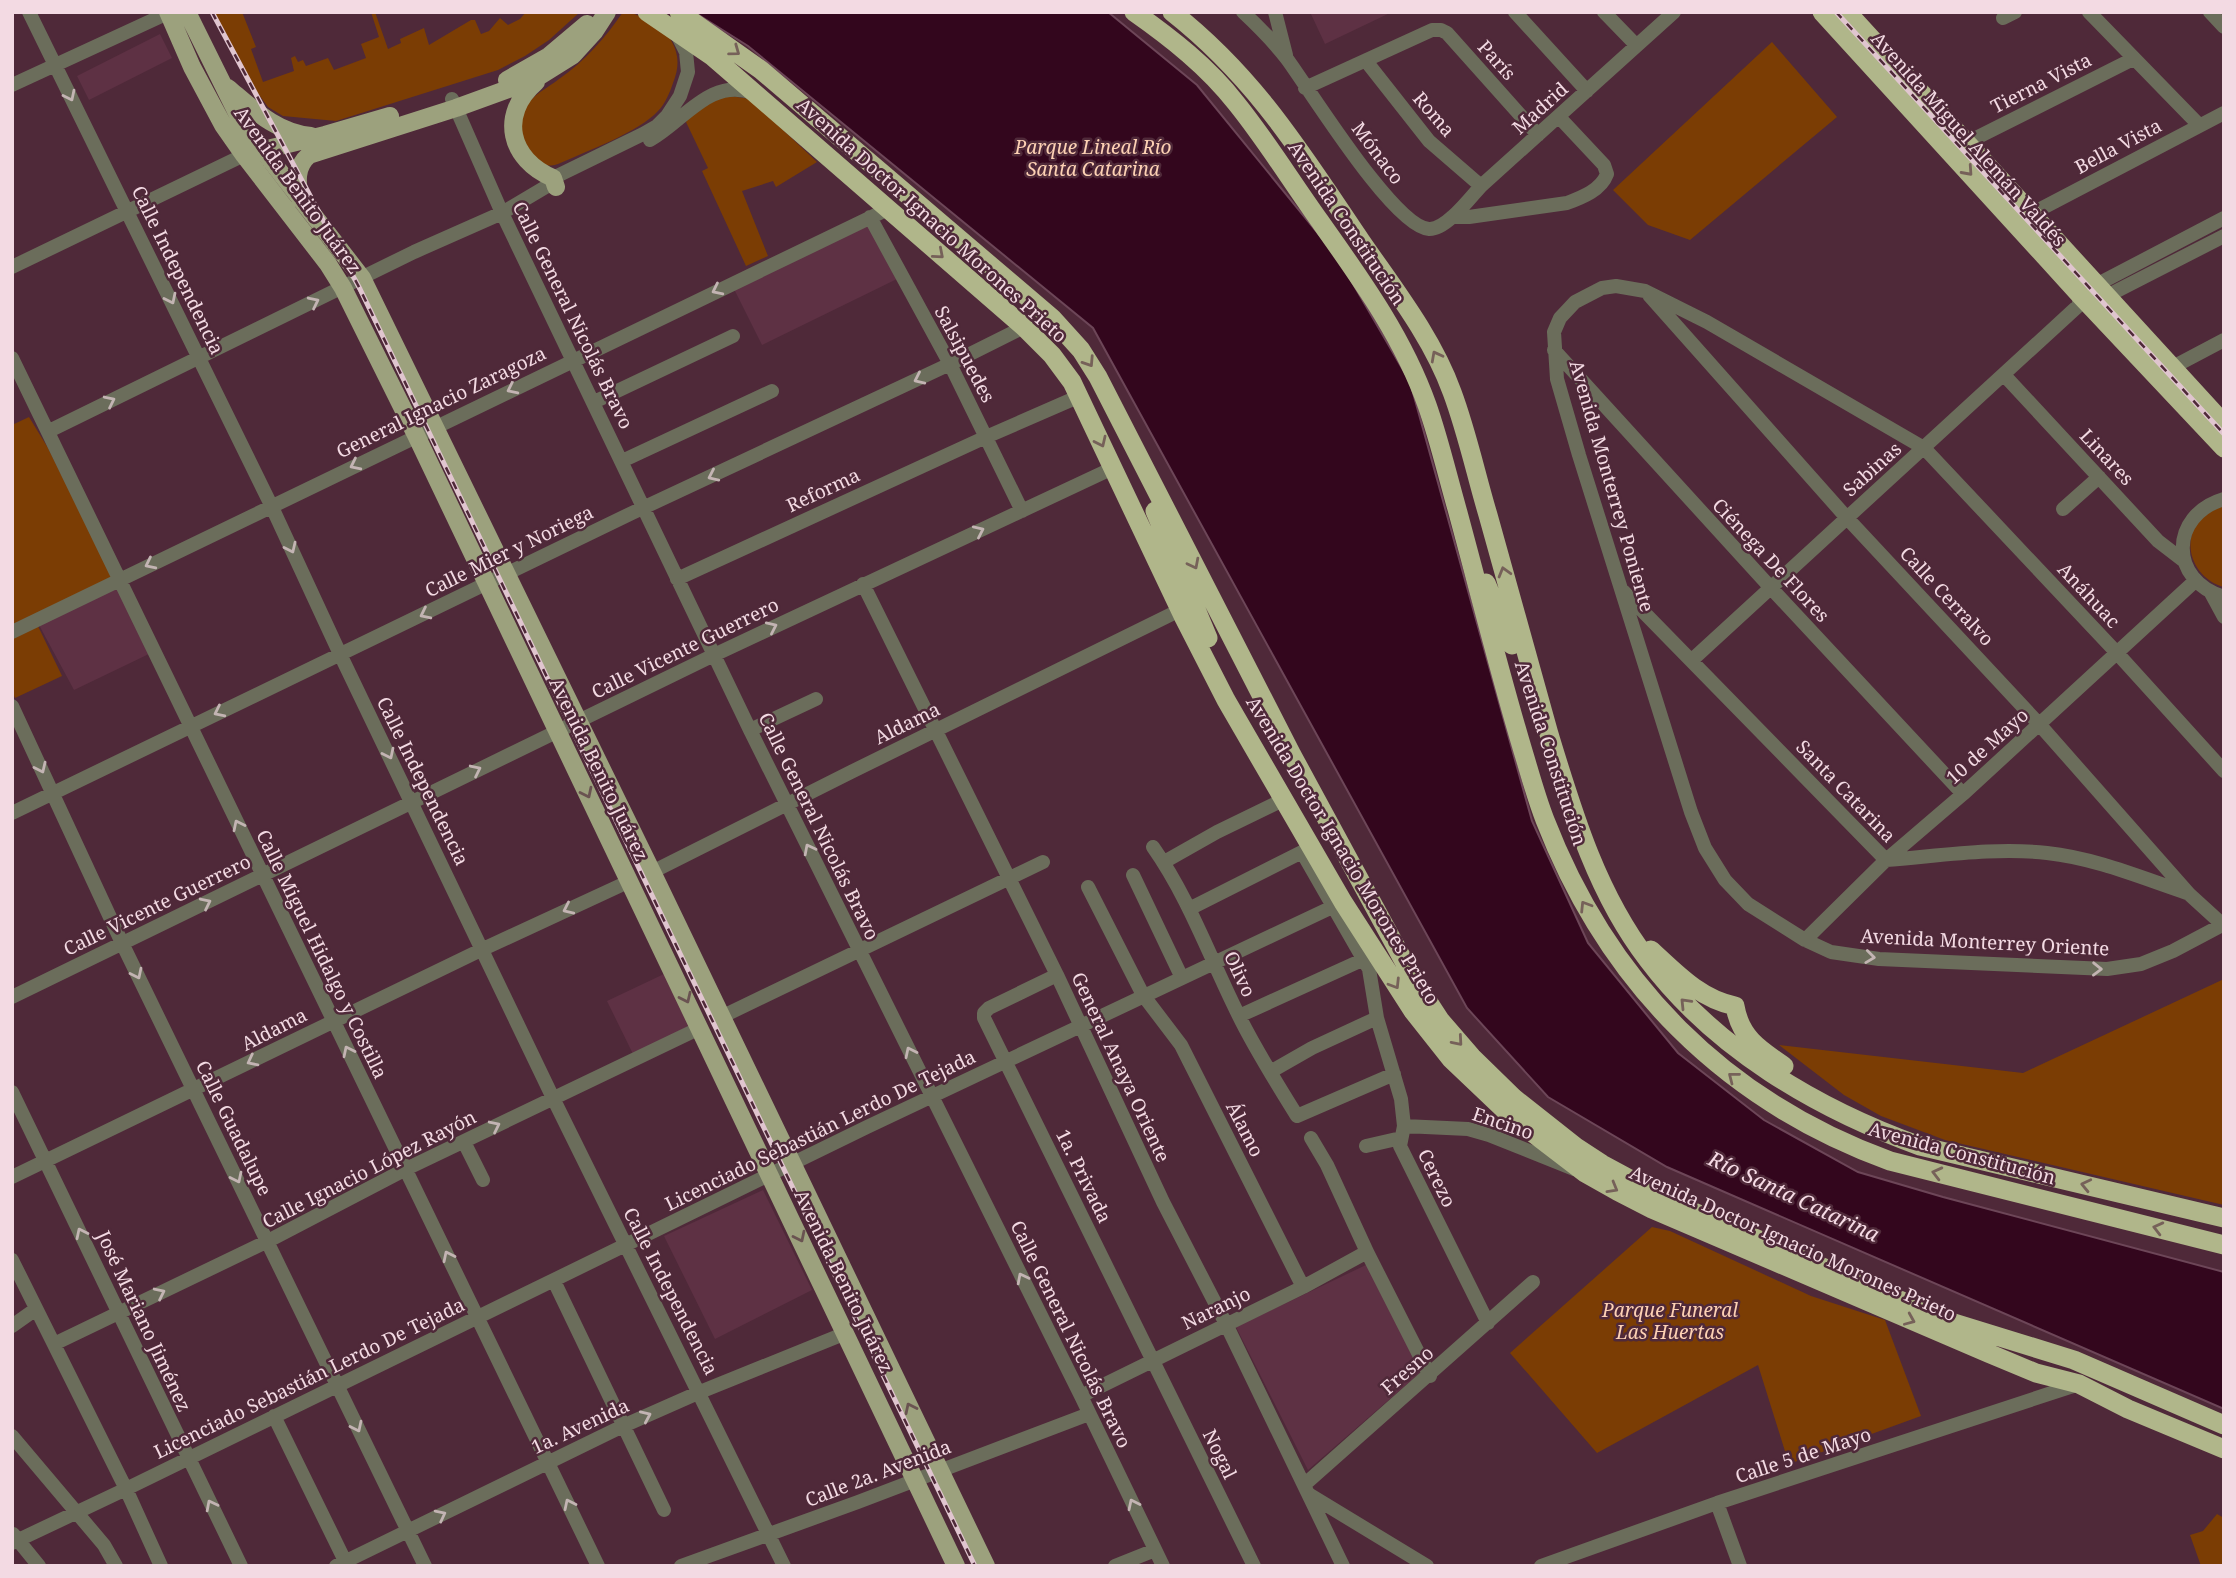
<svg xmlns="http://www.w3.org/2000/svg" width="2236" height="1578" viewBox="0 0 2236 1578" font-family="'Noto Serif',serif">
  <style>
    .built { fill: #5e3144 }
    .green { fill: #7b3d04 }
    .water { fill: #33061d; stroke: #6d4658; stroke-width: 2 }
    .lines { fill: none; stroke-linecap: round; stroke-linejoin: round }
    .minor { stroke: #6b6d5b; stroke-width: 14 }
    .major { stroke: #9ca17d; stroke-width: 18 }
    .highway { stroke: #b0b68a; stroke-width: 19 }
    .rail-casing { stroke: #e0c5cf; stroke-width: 5 }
    .rail { stroke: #4f2939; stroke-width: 2.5; stroke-dasharray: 8; stroke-linecap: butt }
    .oneway { stroke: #766159 }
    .oneway2 { stroke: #c3b4b3 }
    .oneway3 { stroke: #6a5351 }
    .labels { text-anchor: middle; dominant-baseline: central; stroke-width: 5; stroke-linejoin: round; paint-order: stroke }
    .street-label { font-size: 19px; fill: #f3dae3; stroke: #4f2939 }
    .park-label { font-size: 19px; font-style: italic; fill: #fdd1b4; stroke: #4f2939 }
    .water-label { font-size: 21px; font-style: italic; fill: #f7dce6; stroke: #4f2939 }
  </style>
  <rect width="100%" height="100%" fill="#4f2939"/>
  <path class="built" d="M1310,12H1392L1325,44Z
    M160,34L172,58L89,100L77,76Z
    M870,223L899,278L762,345L734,289Z
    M119,587L151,653L74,690L39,625Z
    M664,974L689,1026L633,1054L607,1001Z
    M763,1190L812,1290L715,1339L664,1236Z
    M1368,1264L1421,1372L1308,1470L1236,1327Z"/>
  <path class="green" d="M214,12H242L256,47L251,49L263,82L294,71L291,58L295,56L298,62L303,60L306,66L328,58L334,70L366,58L361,44L379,37L371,12H375L388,49L401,43L400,39L424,28L429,45L471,20H475L481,34L489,31L500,18L508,25L520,19L526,12H580L549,40L525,56L498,70L336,121L283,116L268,107L254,88Z
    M623,12C637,12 661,25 669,37C679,52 680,66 673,83C670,92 665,104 658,111C639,132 585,152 558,164C545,168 539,164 532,153C521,140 518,123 526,107C533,94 548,88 559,79C584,62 606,37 623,12Z
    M1772,42L1837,117L1690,240L1648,225L1613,190Z
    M730,96L750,99L817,162L776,187L773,181L742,191L768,256L746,266L702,171L708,168L686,122C696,106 713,100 730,96Z
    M29,417L48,448L112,577L12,625V425Z
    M2224,505V587C2195,580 2179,544 2200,520C2205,513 2216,509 2224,505Z
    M37,624L62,676L15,698L12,691V636Z
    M2224,979V1205L1945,1140L1881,1116L1844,1095L1779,1045L2023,1073Z
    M1652,1227L1670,1231L1811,1296L1885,1320L1921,1416L1789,1464L1758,1365L1597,1453L1510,1353Z
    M2217,1514L2224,1518V1566H2201L2190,1535L2203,1531Z"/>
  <path class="water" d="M694,12H1108L1197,85L1338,258L1410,382L1532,821L1588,943L1678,1053L1764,1120L1858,1172L1943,1197L2224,1272V1409L1667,1167L1548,1097L1467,1008L1093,328L748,46Z"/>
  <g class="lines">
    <path class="minor" d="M29,12L271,505L340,654L553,1098L784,1566
      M1243,12C1259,27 1274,42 1287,59C1310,90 1394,227 1429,229C1446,230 1470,198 1481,186L1674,12
      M1275,12L1286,55
      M1515,12L1587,91
      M1604,12L1636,45
      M2089,12L2199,125
      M2210,12L2224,27
      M2003,18L2015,12
      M1366,61L1429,141L1481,186
      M12,85L168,13
      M1305,88L1432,30H1441L1447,33L1538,135
      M452,99L502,213L750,730L1081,1396L1163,1566
      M650,140C684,121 710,77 753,93
      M1966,143L2133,59
      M2031,214L2224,113
      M870,217L950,364L1022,511
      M1452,217H1469L1567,203C1583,197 1601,190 1607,174L1604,165L1559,117
      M12,267L244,155
      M1649,295L1847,518L2039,724L2189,894L2223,925
      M2099,300L2224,236
      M1554,350L1771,588L1963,794
      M12,358L598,1566
      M2171,368L2224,340
      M2005,376L2158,541L2184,561
      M594,402L733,336
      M49,431L414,252L502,213L549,185L553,178L643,134L657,126L667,116L680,96L688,72L686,52L677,34
      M622,461L772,391
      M2224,499C2169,515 2169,581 2224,597
      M2063,509L2099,477
      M677,579L986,437L1080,396
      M863,584L1057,975L1163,1202L1226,1324L1343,1566
      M1623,591L1886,860C1939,856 1995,847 2047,853C2095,858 2142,878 2187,893
      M2211,593L2224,617
      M12,632L888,209
      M1692,660L2078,306L2081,296L2096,285L2224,218
      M12,706L122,943L425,1566
      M750,730L816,699
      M2224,771L2117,653L1924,448L1707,322L1645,291L1616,286L1602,288L1575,302L1560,318L1554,332L1557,379L1579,455L1691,812L1705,848L1725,880L1748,904L1805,940L1831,952L1879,959L2107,969L2141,964L2173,951L2224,924
      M12,813L632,513L950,364L1024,327
      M1153,847C1189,898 1210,958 1238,1014C1255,1049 1276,1082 1297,1116L1394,1074
      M1302,852L1369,969L1377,1018L1401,1099L1404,1126L1400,1146L1488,1323
      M1164,862L1217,832L1285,799
      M652,872L851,772L1180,610
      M1133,875L1182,978
      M1088,887L1143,995L1181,1045L1303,1287
      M1189,909L1308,849
      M1805,940L1886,860L1963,794L2195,581
      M1057,975L989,1008L984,1013V1018L1254,1566
      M12,997L714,655L1113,468
      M1239,1016L1371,956
      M721,1017L1043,862
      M1270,1072L1312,1048L1377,1018
      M12,1092L241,1566
      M1404,1126L1468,1129L1489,1135L1574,1169
      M1311,1138L1327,1165L1367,1252L1430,1376
      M464,1142L483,1180
      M1366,1146L1401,1138
      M12,1177L483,949L630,881
      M12,1260L126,1489L161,1566
      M554,1281L664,1510
      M12,1326L36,1309
      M54,1344L268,1241L406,1169L700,1028
      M1081,1396L1303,1287L1367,1252
      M274,1416L345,1561
      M12,1436L104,1545L116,1566
      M1304,1485L1533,1282
      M1310,1495L1427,1566
      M1717,1503L1740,1566
      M13,1534L39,1566
      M12,1543L126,1489L867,1127L1343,902
      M336,1566L623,1426L700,1392L846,1333
      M681,1566L858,1502L1089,1414
      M1115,1566L1155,1550
      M1541,1566L1717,1503L2079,1384"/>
    <path class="major" d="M168,12L192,67L223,125L244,155L328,264L343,288L416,435L956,1566
      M187,12L242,123L362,278L652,872L986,1566
      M507,80L549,56L587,24
      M536,82C498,115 510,160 553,178L556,187
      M228,88C254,110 277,133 311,136
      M255,152L325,135L390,116
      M300,199C297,182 295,167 309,155L456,108L533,80L573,55L594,32L607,12"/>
    <path class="highway" d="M647,12L713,57L1024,327L1052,355L1072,382L1184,618L1226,700L1343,902L1413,1011L1451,1059L1512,1117L1585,1173L1617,1191L1652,1209L1988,1353L2036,1373L2079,1384L2128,1409L2224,1449
      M679,12L761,70L1052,318L1081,350L1098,377L1292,755L1414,980L1440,1020L1472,1057L1514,1098L1576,1147L1602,1164L1682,1207L1951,1322L2074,1360L2224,1425
      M1134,12C1171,38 1208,67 1236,103C1266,140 1291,181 1319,220C1360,278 1403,337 1427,405C1439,439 1447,474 1457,509C1479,590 1499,671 1523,751C1530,774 1536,797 1545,820C1608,983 1725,1101 1890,1161L2224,1245
      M1172,12C1256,78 1302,154 1361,241C1394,289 1432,337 1452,392C1467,432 1476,475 1488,515C1508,588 1528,661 1549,734C1573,813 1597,894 1648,960C1715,1049 1817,1109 1920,1146L2224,1218
      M1822,12L2081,296L2224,448
      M1847,12L2224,424
      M1155,511L1208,638
      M1486,583L1512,645
      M1651,950C1676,973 1700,999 1735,1006C1740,1037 1759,1049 1784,1066"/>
    <defs>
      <path id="rail" d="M212,12L360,289L975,1566
        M1836,12L2224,434"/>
    </defs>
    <use href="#rail" class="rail-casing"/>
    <use href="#rail" class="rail"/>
  </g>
  <defs><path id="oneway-chevron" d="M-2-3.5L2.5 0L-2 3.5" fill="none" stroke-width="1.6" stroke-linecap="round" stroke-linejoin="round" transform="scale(1.75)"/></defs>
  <g class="oneway">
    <use href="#oneway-chevron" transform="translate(735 51) rotate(36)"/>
    <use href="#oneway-chevron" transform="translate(1968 171) rotate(48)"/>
    <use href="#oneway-chevron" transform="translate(939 254) rotate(41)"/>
    <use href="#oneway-chevron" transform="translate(1436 356) rotate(-118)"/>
    <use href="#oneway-chevron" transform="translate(1089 362) rotate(57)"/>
    <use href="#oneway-chevron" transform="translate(1101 442) rotate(65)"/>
    <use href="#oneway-chevron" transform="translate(1194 564) rotate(63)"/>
    <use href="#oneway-chevron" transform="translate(1504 572) rotate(-106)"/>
    <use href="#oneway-chevron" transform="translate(1585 906) rotate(-122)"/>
    <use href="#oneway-chevron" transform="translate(1395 984) rotate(58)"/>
    <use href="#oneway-chevron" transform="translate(1685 1003) rotate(-134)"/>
    <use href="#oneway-chevron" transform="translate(1458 1041) rotate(49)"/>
    <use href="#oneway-chevron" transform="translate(1733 1077) rotate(-142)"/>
    <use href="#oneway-chevron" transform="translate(1937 1173) rotate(-166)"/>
    <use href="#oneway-chevron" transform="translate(2086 1185) rotate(-167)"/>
    <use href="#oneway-chevron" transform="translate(1613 1188) rotate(30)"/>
    <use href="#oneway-chevron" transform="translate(2158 1228) rotate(-166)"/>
    <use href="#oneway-chevron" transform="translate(1910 1320) rotate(23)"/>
  </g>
  <g class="oneway2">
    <use href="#oneway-chevron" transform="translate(70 96) rotate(64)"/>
    <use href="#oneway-chevron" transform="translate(717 290) rotate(154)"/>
    <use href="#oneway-chevron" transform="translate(171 299) rotate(64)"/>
    <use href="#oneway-chevron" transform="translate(314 302) rotate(-26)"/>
    <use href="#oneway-chevron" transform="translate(919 379) rotate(155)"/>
    <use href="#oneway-chevron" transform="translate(512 389) rotate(154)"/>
    <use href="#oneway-chevron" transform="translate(110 401) rotate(-26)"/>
    <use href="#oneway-chevron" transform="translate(355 465) rotate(154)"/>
    <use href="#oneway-chevron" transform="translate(713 476) rotate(155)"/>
    <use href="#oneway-chevron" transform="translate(979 531) rotate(-25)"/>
    <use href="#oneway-chevron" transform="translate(291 548) rotate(65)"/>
    <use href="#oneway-chevron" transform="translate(150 564) rotate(154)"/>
    <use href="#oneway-chevron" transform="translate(425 614) rotate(154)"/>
    <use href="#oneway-chevron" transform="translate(772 627) rotate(-25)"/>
    <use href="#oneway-chevron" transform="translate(219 712) rotate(154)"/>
    <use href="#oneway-chevron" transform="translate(389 754) rotate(64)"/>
    <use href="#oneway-chevron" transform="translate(41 768) rotate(65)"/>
    <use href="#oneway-chevron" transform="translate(476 770) rotate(-26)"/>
    <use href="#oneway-chevron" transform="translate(238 825) rotate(-116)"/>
    <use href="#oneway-chevron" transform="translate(809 849) rotate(-117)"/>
    <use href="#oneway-chevron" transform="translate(206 903) rotate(-26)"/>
    <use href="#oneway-chevron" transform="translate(568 909) rotate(155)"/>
    <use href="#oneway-chevron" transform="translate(1870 957) rotate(7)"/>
    <use href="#oneway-chevron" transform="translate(2097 969) rotate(1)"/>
    <use href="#oneway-chevron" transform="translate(137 974) rotate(64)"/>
    <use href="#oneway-chevron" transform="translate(348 1051) rotate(-116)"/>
    <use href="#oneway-chevron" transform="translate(910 1052) rotate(-116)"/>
    <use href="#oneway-chevron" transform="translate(252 1061) rotate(153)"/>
    <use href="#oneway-chevron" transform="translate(495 1126) rotate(-26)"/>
    <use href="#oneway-chevron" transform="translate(237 1178) rotate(64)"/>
    <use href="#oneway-chevron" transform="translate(81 1233) rotate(-116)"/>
    <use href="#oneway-chevron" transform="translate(448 1256) rotate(-116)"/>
    <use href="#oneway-chevron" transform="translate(1022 1278) rotate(-117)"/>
    <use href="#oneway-chevron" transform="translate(160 1293) rotate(-26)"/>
    <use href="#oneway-chevron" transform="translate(646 1416) rotate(-24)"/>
    <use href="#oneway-chevron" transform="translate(357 1427) rotate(64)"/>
    <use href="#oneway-chevron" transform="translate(569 1504) rotate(-116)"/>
    <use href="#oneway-chevron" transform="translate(1133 1504) rotate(-116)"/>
    <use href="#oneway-chevron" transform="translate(211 1505) rotate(-117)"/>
    <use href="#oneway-chevron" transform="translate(441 1515) rotate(-27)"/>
  </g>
  <g class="oneway3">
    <use href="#oneway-chevron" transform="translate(587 793) rotate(64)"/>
    <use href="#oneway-chevron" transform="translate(686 998) rotate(65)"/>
    <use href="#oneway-chevron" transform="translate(800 1237) rotate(64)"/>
    <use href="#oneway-chevron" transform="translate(910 1408) rotate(-116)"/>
  </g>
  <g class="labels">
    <g class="street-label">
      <text transform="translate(1497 60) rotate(48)">París</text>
      <text transform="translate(2041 83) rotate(-27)">Tierna Vista</text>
      <text transform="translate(1540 108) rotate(-42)">Madrid</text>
      <text transform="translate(1434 114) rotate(49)">Roma</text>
      <text transform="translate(1969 139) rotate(48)">Avenida Miguel Alemán Valdés</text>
      <text transform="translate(2118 146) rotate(-28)">Bella Vista</text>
      <text transform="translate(1378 153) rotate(53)">Mónaco</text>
      <text transform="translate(298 190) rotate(54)">Avenida Benito Juárez</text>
      <text transform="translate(932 220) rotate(42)">Avenida Doctor Ignacio Morones Prieto</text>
      <text transform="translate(1347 223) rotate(56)">Avenida Constitución</text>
      <text transform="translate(178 270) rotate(64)">Calle Independencia</text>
      <text transform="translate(573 315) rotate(64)">Calle General Nicolás Bravo</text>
      <text transform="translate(965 354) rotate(62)">Salsipuedes</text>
      <text transform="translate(441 402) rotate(-26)">General Ignacio Zaragoza</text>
      <text transform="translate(2107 457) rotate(47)">Linares</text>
      <text transform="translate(1872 469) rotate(-42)">Sabinas</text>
      <text transform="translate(1612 486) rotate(74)">Avenida Monterrey Poniente</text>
      <text transform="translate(823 490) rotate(-25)">Reforma</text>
      <text transform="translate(509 551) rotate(-26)">Calle Mier y Noriega</text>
      <text transform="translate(1771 560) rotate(47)">Ciénega De Flores</text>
      <text transform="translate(2089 595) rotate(47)">Anáhuac</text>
      <text transform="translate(1947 596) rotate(47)">Calle Cerralvo</text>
      <text transform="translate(685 648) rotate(-26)">Calle Vicente Guerrero</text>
      <text transform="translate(907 723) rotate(-26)">Aldama</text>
      <text transform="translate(1987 746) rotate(-42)">10 de Mayo</text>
      <text transform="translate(1551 753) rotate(72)">Avenida Constitución</text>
      <text transform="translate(599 769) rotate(64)">Avenida Benito Juárez</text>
      <text transform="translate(423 781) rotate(64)">Calle Independencia</text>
      <text transform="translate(1846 791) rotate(46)">Santa Catarina</text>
      <text transform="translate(819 826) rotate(64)">Calle General Nicolás Bravo</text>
      <text transform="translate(1343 850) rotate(59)">Avenida Doctor Ignacio Morones Prieto</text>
      <text transform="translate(157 905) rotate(-26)">Calle Vicente Guerrero</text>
      <text transform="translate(1985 942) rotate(3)">Avenida Monterrey Oriente</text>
      <text transform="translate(322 954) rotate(64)">Calle Miguel Hidalgo y Costilla</text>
      <text transform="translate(1240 974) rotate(65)">Olivo</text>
      <text transform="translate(274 1029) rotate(-27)">Aldama</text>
      <text transform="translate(1121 1067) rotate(65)">General Anaya Oriente</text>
      <text transform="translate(1503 1123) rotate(19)">Encino</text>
      <text transform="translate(234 1128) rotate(64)">Calle Guadalupe</text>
      <text transform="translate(1245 1129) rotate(63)">Álamo</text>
      <text transform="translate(820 1130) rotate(-26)">Licenciado Sebastián Lerdo De Tejada</text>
      <text transform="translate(1962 1153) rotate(15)">Avenida Constitución</text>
      <text transform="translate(369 1169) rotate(-27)">Calle Ignacio López Rayón</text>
      <text transform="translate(1084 1176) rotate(64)">1a. Privada</text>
      <text transform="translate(1437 1178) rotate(64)">Cerezo</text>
      <text transform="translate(1793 1243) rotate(24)">Avenida Doctor Ignacio Morones Prieto</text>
      <text transform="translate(844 1281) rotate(64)">Avenida Benito Juárez</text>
      <text transform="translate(671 1291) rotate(63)">Calle Independencia</text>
      <text transform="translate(1216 1308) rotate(-26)">Naranjo</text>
      <text transform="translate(144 1321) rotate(65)">José Mariano Jiménez</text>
      <text transform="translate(1071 1334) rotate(64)">Calle General Nicolás Bravo</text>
      <text transform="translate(1407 1370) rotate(-41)">Fresno</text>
      <text transform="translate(309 1378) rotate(-26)">Licenciado Sebastián Lerdo De Tejada</text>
      <text transform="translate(580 1426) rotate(-25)">1a. Avenida</text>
      <text transform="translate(1220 1454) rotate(64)">Nogal</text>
      <text transform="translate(1803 1455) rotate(-18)">Calle 5 de Mayo</text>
      <text transform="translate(878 1473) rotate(-21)">Calle 2a. Avenida</text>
    </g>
    <g class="park-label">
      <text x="1093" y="147">Parque Lineal Río<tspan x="1093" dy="22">Santa Catarina</tspan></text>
      <text x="1670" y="1310">Parque Funeral<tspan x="1670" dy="22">Las Huertas</tspan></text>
    </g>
    <g class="water-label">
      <text transform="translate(1794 1196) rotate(25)">Río Santa Catarina</text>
    </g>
  </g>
  <rect width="2236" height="1578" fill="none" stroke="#f3dae3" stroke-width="28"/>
</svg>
